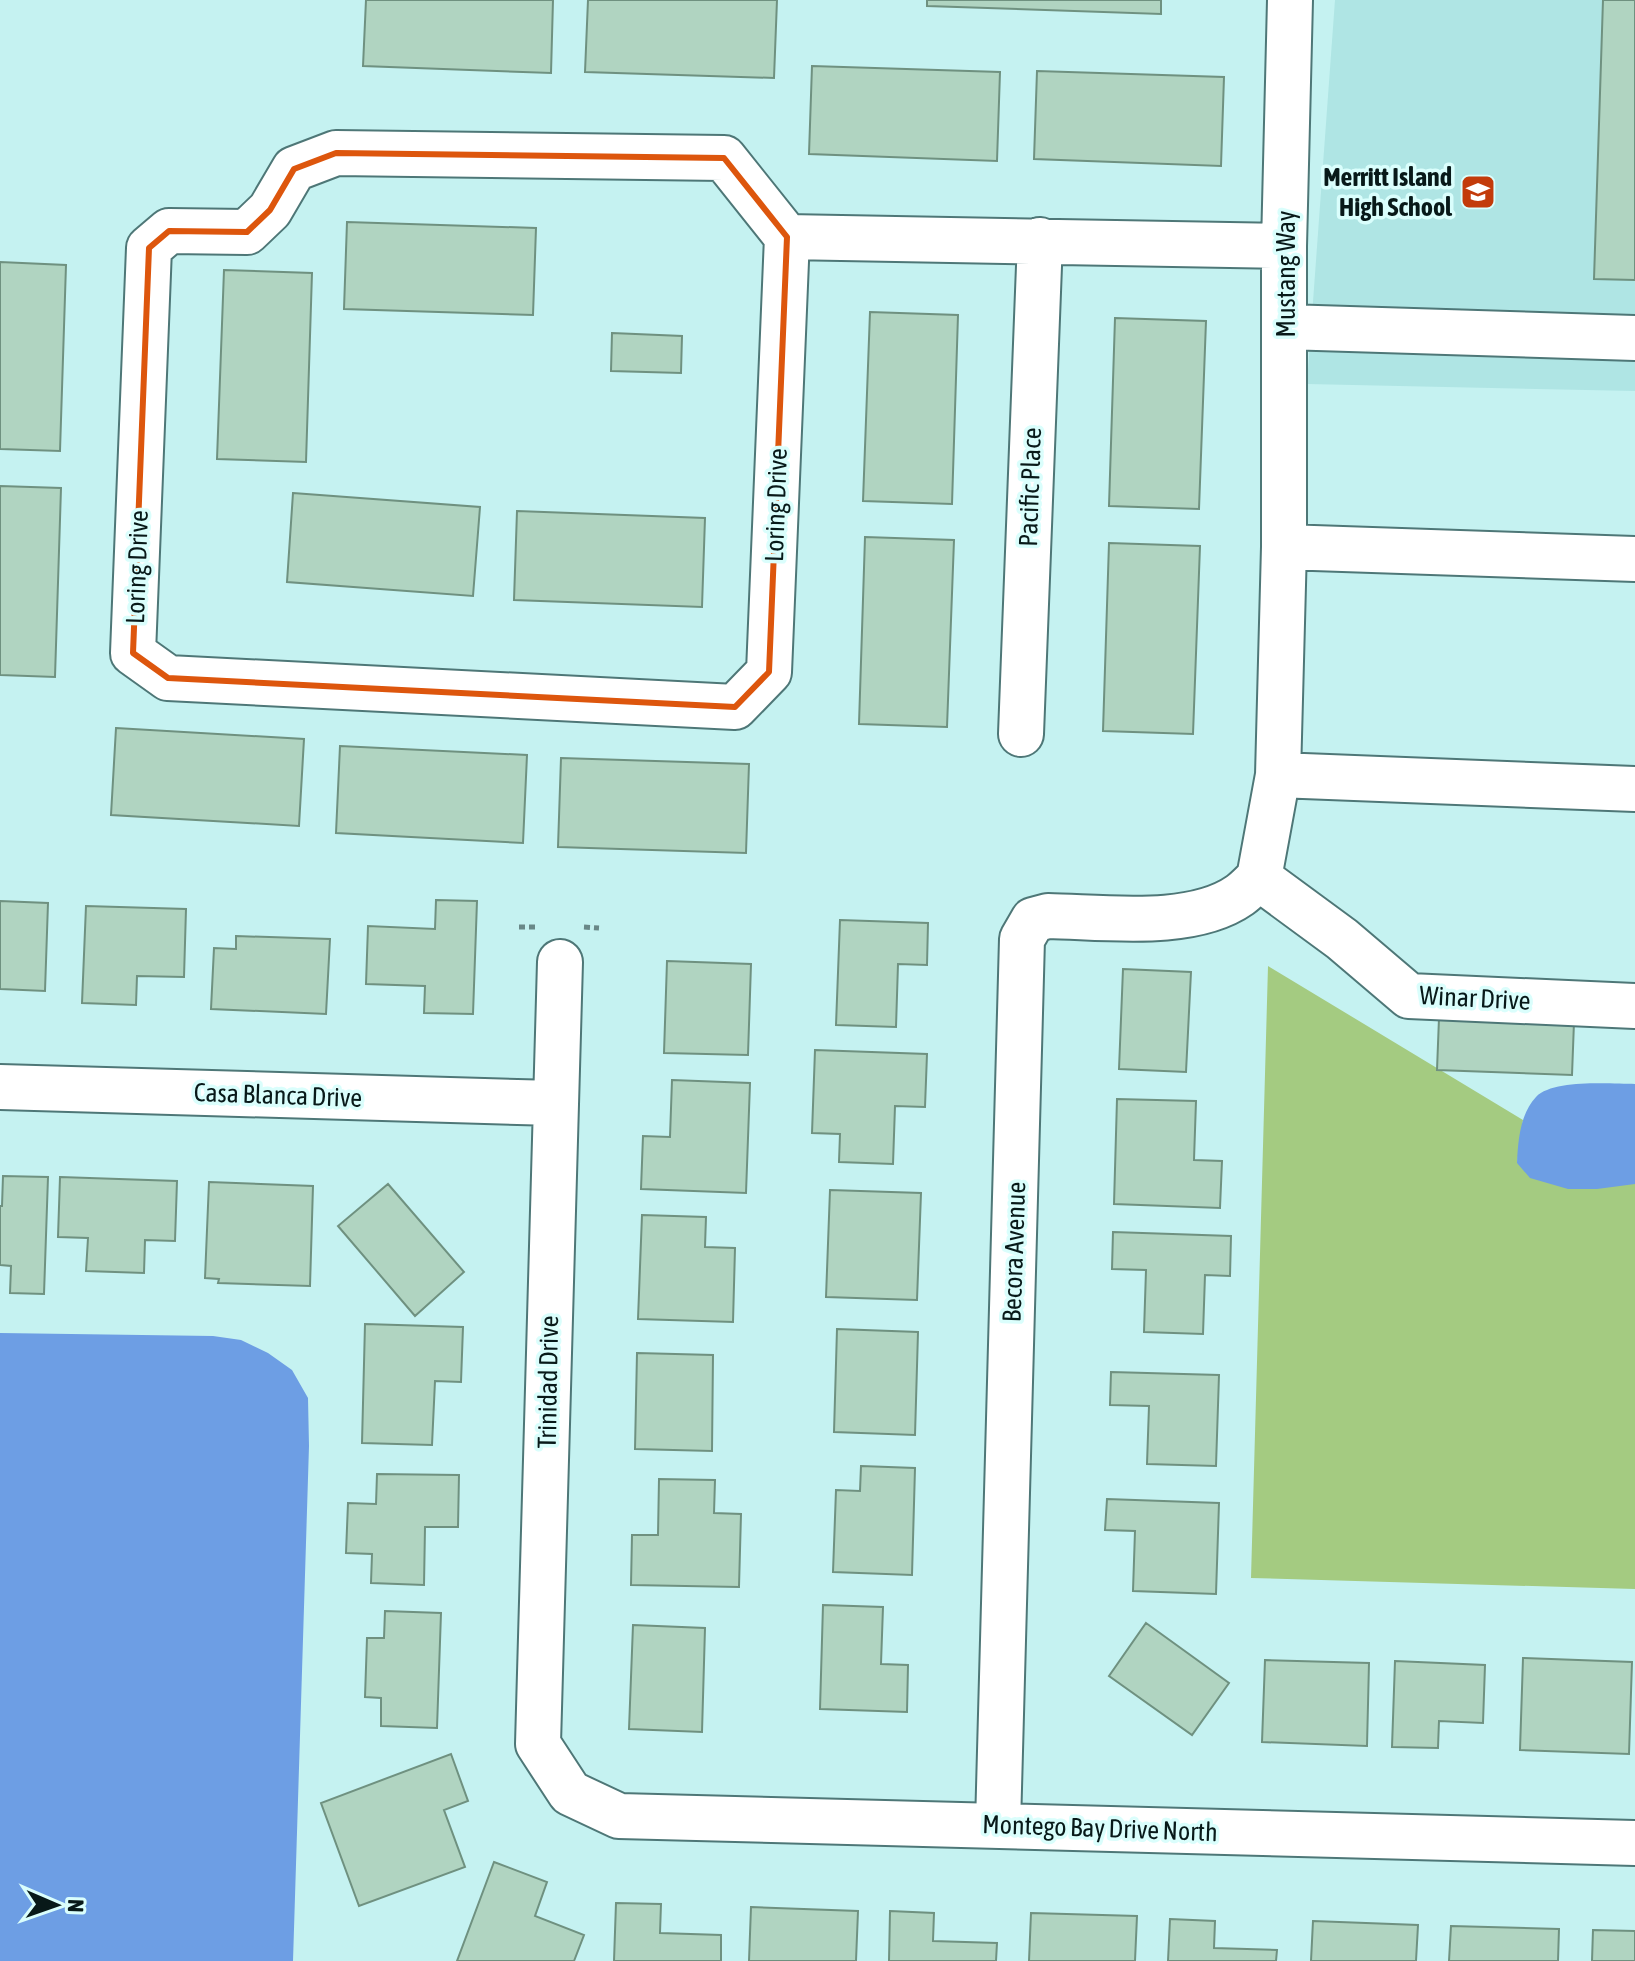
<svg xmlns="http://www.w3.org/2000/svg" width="1635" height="1961" viewBox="0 0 1635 1961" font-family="'Asap Condensed',sans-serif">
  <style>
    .built { fill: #afe5e4 }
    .green { fill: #a4cb81 }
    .water { fill: #6d9ee4 }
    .building { fill: #b0d4c1; stroke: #6f9180; stroke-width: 2 }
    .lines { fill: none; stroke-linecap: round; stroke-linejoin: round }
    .minor-casing { stroke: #4e7777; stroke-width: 48 }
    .path { stroke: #698888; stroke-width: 5; stroke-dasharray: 6 4; stroke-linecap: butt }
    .minor { stroke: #fff; stroke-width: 44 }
    .marked { fill: none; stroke: #dd560d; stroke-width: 6; stroke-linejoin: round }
    .labels { text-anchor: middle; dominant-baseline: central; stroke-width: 7; stroke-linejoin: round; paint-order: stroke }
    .poi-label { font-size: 26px; font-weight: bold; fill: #081919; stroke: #dafefc; text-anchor: end }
    .street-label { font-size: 26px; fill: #081919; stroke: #dafefc }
  </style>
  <rect width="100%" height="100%" fill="#c5f2f1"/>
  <path class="built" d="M1335,0H1635V391L1307,384Z"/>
  <path class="green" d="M1268,966L1523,1120L1517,1163L1635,1183V1589L1251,1578Z"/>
  <path class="water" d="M1635,1084V1184L1597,1189H1568L1530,1178L1517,1163C1518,1141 1520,1114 1536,1097C1553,1079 1611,1084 1635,1084Z
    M0,1333L213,1336L241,1340L268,1353L292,1370L308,1398L309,1446L293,1961H0Z"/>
  <path class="building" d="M366,0H553L551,73L363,66Z
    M588,0H777L774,78L585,72Z
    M927,0H1161V14L927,6Z
    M1603,0H1635V280L1594,279Z
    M812,66L1000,72L997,161L809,154Z
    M1037,71L1224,77L1221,166L1034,159Z
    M347,222L536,228L533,315L344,309Z
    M0,262L66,265L60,451L0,449Z
    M224,270L312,273L306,462L217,459Z
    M870,312L958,315L952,504L863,501Z
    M1115,318L1206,321L1199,509L1109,506Z
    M612,333L682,336L681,373L611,371Z
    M0,486L61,488L55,677L0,675Z
    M293,493L480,507L473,596L287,582Z
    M517,511L705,518L702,607L514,600Z
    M865,537L954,540L947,727L859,724Z
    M1109,543L1200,546L1193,734L1103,731Z
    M116,728L304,739L299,826L111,815Z
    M340,746L527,755L523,843L336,833Z
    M561,758L749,764L746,853L558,847Z
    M436,900L477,901L473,1014L424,1013L425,986L366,984L368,926L435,929Z
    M0,901L48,903L45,991L0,989Z
    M86,906L186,909L184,977L137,976L136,1005L82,1003Z
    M840,920L928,923L927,965L898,964L896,1027L836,1025Z
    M236,936L330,939L326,1014L211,1009L214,948L236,949Z
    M667,961L751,964L748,1055L664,1053Z
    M1123,969L1191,972L1186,1072L1119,1069Z
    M1439,1018L1574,1022L1572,1075L1437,1070Z
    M815,1050L927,1054L925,1107L895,1106L893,1164L839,1162L840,1134L812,1133Z
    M672,1080L750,1083L746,1193L641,1189L643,1136L670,1137Z
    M1117,1099L1196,1101L1194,1160L1222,1161L1220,1208L1114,1204Z
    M3,1176L48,1177L44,1294L10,1293L11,1266L0,1265V1206H2Z
    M60,1177L177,1181L175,1241L145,1240L144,1273L86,1271L88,1238L58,1237Z
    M209,1182L313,1186L310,1286L218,1283L219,1279L205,1278Z
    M388,1184L464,1272L415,1316L338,1226Z
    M830,1190L921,1193L917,1300L826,1297Z
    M642,1215L706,1217L705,1247L735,1248L733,1322L638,1319Z
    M1113,1232L1231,1236L1230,1276L1205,1275L1203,1334L1144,1332L1146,1270L1112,1269Z
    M365,1324L463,1327L461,1382L435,1381L432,1445L362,1443Z
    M837,1329L918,1332L915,1435L834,1432Z
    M637,1353L713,1355L712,1451L635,1449Z
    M1111,1372L1219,1375L1216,1466L1147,1464L1149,1406L1110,1405Z
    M861,1466L915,1468L912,1575L833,1572L836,1490L860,1491Z
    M377,1474L459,1475L458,1527H425L424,1585L371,1583L372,1554L346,1553L348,1503L376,1504Z
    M659,1479L715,1480L714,1513L741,1514L739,1587L631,1585L632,1535H658Z
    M1107,1499L1219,1503L1216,1594L1133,1591L1135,1531L1105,1530Z
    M823,1605L883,1607L881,1664L908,1665L907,1712L820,1709Z
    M385,1611L441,1613L437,1728L381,1726V1698L365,1697L367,1638H384Z
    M1146,1623L1229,1683L1192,1735L1109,1676Z
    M633,1625L705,1628L702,1732L629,1729Z
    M1523,1658L1632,1662L1629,1754L1520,1750Z
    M1265,1660L1369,1663L1367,1746L1262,1742Z
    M1395,1661L1485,1665L1483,1723L1439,1721L1438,1748L1392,1747Z
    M451,1754L468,1801L444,1810L465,1867L359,1906L321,1803Z
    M494,1862L547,1882L535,1916L584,1935L574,1961H457Z
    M616,1903L661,1904L660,1933L721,1935V1961H614Z
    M751,1907L858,1911L856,1961H749Z
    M890,1911L934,1913L933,1941L997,1943L996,1961H889Z
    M1031,1913L1137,1916L1135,1961H1029Z
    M1170,1919L1215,1921L1214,1948L1277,1950L1276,1961H1168Z
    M1313,1921L1418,1925L1416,1961H1311Z
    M1451,1926L1559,1929L1558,1961H1449Z
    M1593,1930L1635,1931V1961H1592Z"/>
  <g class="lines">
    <defs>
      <path id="minor" d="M336,153L724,158L787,237L769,672L735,707L168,678L133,653L149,248L169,231L247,232L270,210L294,169Z
        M787,237L1284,246
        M1285,327L1635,338
        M1284,547L1635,559
        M1021,734L1040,240
        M1278,775L1635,789
        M1259,878L1278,775L1284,547V246L1290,0
        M1259,878L1342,939L1409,996L1635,1006
        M560,962L538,1744L570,1793L619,1816L1635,1843
        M0,1087L555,1103
        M998,1825L1022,939L1033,920L1048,916C1105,917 1192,929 1240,895C1247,890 1253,883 1259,878"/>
    </defs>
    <use href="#minor" class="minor-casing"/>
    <path class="path" d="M519,927H538
      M584,927L599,928"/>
    <use href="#minor" class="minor"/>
  </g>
  <path class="marked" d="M336,153L724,158L787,237L769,672L735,707L168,678L133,653L149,248L169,231L247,232L270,210L294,169Z"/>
  <defs>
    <symbol id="school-square" viewBox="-11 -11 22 22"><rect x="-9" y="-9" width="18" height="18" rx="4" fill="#c33b0a" stroke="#dafefc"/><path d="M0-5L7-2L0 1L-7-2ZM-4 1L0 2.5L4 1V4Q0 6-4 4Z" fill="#fff"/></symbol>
  </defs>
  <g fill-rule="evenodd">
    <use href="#school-square" x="1458" y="172" width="40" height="40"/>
  </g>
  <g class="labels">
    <g class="poi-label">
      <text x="1452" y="177">Merritt Island<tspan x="1452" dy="30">High School</tspan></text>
    </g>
    <g class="street-label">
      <text transform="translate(1286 274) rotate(-90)">Mustang Way</text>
      <text transform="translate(1030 487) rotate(-88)">Pacific Place</text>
      <text transform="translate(776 505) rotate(-88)">Loring Drive</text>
      <text transform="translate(137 567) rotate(-88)">Loring Drive</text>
      <text transform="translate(1475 998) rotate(3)">Winar Drive</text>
      <text transform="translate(278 1095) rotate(2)">Casa Blanca Drive</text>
      <text transform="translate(1014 1252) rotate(-88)">Becora Avenue</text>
      <text transform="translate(548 1382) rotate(-89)">Trinidad Drive</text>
      <text transform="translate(1100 1828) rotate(2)">Montego Bay Drive North</text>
    </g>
  </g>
  <g transform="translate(56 1905) rotate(92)" stroke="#dafefc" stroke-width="6" paint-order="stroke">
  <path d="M0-6L14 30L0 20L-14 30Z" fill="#081919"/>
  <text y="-12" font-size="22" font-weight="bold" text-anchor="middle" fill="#081919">N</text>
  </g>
</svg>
